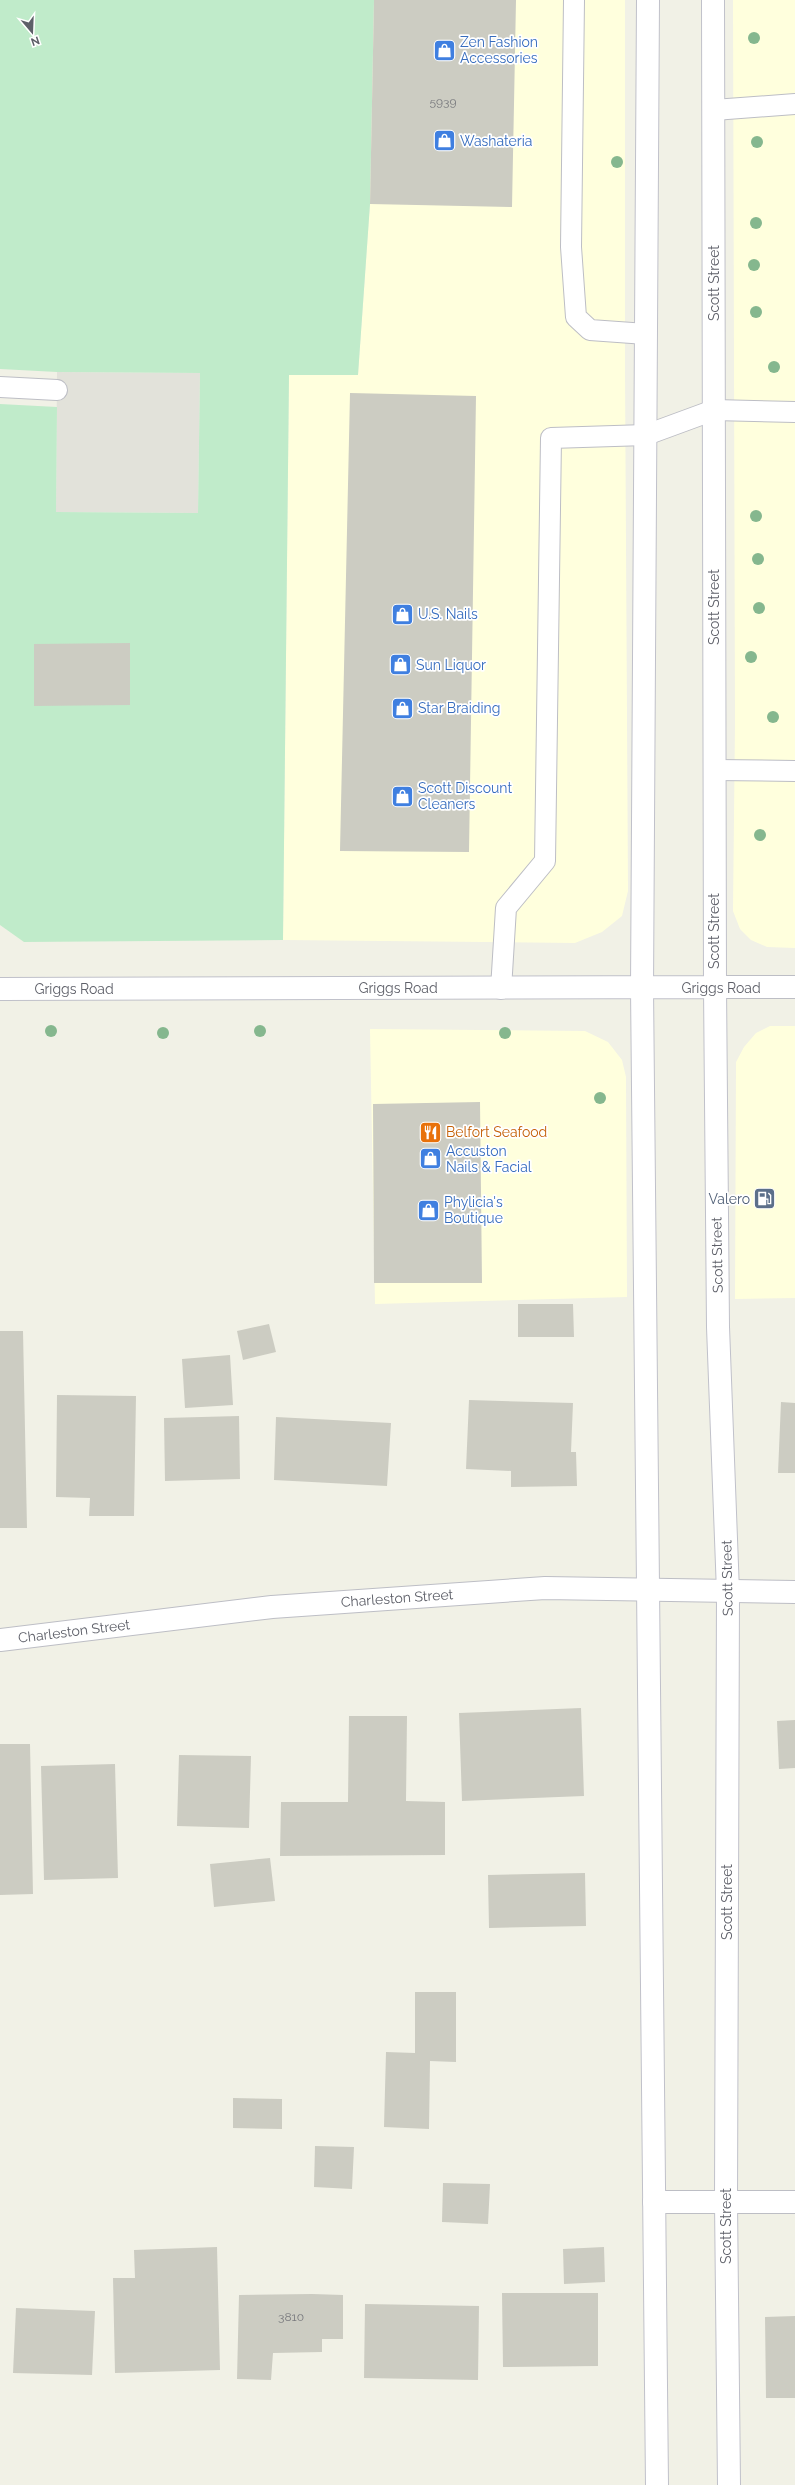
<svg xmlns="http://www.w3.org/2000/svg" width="795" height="2485" viewBox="0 0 795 2485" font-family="Raleway,sans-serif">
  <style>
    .commercial { fill: #ffd }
    .industrial { fill: #e2e2da }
    .green { fill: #c0ebca }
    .building { fill: #ccccc2 }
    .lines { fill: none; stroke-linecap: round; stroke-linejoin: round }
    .service-casing { stroke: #bdbec5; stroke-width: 22 }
    .minor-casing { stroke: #bdbec5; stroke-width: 24 }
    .tertiary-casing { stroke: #bdbec5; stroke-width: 24 }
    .secondary-casing { stroke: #c0c1ca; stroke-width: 24 }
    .service { stroke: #fff; stroke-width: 20 }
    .minor { stroke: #fff; stroke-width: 22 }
    .tertiary { stroke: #fff; stroke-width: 22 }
    .secondary { stroke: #fff; stroke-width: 22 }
    .tree { fill: #85b78e }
    .labels { text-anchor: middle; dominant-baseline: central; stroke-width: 3.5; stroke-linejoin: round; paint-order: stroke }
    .number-label { font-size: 12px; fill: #797a7e }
    .shop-label { font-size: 14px; fill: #366cbe; stroke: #fff; text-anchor: start }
    .street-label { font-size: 14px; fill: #5d5f68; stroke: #fff }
    .food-label { font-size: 14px; fill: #c56008; stroke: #fff; text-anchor: start }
    .service-label { font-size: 14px; fill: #4e5e75; stroke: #fff; text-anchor: end }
  </style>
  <rect width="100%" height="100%" fill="#f1f1e6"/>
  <path class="commercial" d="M374,0H625V370L628,891L622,916L602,932L575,943L283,940L289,375H358L370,204Z
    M733,0H795V948L767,947L751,940L740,929L733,911L735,723Z
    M770,1026H795V1298L735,1299L736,1062L744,1047L756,1033Z
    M370,1029L585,1031L608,1042L622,1060L626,1077L627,1297L375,1304Z"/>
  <path class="industrial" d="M57,372L200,373L198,513L56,512Z"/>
  <path class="green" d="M0,0H374L370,204L358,375H289L283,940L24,942L0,925V404L57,407L56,512L198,513L200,373L57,372L0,369Z"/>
  <path class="building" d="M374,0H516L512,207L370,204Z
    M350,393L476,396L469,852L340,851Z
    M130,643V705L34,706V644Z
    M480,1102L482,1283H374L373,1104Z
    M518,1304H573L574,1337H518Z
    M269,1324L276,1352L243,1360L237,1331Z
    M0,1331H23L27,1528H0Z
    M230,1355L233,1405L185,1408L182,1359Z
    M57,1395L136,1396L134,1516H89L90,1498L56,1497Z
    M469,1400L573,1403L571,1452H576L577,1486L511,1487V1471L466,1469Z
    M781,1402L795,1403V1473H778Z
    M239,1416L240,1479L165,1481L164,1418Z
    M276,1417L391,1423L387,1486L274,1480Z
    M581,1708L584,1796L462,1801L459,1713Z
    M349,1716H407L406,1801L445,1802V1855L280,1856L281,1802H348Z
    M795,1720V1768L779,1769L777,1721Z
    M0,1744H30L33,1894L0,1895Z
    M179,1755L251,1756L249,1828L177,1826Z
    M115,1764L118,1878L44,1880L41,1766Z
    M270,1858L275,1901L214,1907L210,1864Z
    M585,1873L586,1926L489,1928L488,1875Z
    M415,1992H456V2062L430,2061L429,2129L384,2127L386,2052L415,2053Z
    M233,2098L282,2099V2129L233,2128Z
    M315,2146L354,2147L352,2189L314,2187Z
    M443,2183L490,2184L488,2224L442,2222Z
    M217,2247L220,2370L115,2373L113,2278H135L134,2250Z
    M604,2247L605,2282L564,2284L563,2249Z
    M502,2293H598V2366L503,2367Z
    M312,2294L343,2295V2339H322V2352L273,2353L271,2380L237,2379L239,2295Z
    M365,2304L479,2306L478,2380L364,2378Z
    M16,2308L95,2311L92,2375L13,2373Z
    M795,2316V2398H766L765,2317Z"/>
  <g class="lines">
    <defs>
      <path id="service" d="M574,0L571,247L576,317L590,330L646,334
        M714,110L795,104
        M0,387L57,390
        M714,770L795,771
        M501,989L506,908L545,861L551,438L646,435L714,410L795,412"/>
      <path id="minor" d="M0,1640L272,1607L545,1588L795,1592
        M654,2202H795"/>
      <path id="tertiary" d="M715,987H795"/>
      <path id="secondary" d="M648,0L642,988L657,2485
        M713,0L715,987L718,1327L728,1592L726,2202L729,2485
        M0,989L715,987"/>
    </defs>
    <use href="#service" class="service-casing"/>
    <use href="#minor" class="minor-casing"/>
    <use href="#tertiary" class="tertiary-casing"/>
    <use href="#secondary" class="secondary-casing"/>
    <use href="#service" class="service"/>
    <use href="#minor" class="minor"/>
    <use href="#tertiary" class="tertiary"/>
    <use href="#secondary" class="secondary"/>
  </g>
  <g class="tree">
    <circle cx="754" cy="38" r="6"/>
    <circle cx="757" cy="142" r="6"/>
    <circle cx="617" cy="162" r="6"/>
    <circle cx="756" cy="223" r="6"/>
    <circle cx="754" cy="265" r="6"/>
    <circle cx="756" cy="312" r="6"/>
    <circle cx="774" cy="367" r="6"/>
    <circle cx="756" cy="516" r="6"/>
    <circle cx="758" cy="559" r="6"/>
    <circle cx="759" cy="608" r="6"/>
    <circle cx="751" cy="657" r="6"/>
    <circle cx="773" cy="717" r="6"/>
    <circle cx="760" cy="835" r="6"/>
    <circle cx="51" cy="1031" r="6"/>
    <circle cx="260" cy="1031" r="6"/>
    <circle cx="163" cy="1033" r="6"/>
    <circle cx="505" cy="1033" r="6"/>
    <circle cx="600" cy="1098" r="6"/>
  </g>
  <defs>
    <symbol id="shop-square" viewBox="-11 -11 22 22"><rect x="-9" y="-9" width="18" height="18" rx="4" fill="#3f7fe0" stroke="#fff"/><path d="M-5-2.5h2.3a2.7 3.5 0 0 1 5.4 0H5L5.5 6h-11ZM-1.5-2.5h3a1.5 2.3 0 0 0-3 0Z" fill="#fff"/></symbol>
    <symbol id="restaurant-square" viewBox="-11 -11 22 22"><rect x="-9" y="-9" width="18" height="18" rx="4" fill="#e8710a" stroke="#fff"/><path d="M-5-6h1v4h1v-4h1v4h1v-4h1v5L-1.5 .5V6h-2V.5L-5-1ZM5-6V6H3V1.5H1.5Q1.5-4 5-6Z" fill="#fff"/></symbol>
    <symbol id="fuel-square" viewBox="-11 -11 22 22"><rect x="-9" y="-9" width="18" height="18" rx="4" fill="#5c6f8a" stroke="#fff"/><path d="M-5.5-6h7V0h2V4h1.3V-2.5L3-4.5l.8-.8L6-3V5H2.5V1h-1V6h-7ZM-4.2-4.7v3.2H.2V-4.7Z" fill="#fff"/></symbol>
  </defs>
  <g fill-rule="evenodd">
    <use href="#shop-square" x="432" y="38" width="25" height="25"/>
    <use href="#shop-square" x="432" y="128" width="25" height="25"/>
    <use href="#shop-square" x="390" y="602" width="25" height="25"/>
    <use href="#shop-square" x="388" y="652" width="25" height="25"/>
    <use href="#shop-square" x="390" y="696" width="25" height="25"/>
    <use href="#shop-square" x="390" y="784" width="25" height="25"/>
    <use href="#restaurant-square" x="418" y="1120" width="25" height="25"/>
    <use href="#shop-square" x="418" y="1146" width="25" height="25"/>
    <use href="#fuel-square" x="752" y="1186" width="25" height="25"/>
    <use href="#shop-square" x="416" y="1198" width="25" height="25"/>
  </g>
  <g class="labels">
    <g class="number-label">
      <text x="443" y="102">5939</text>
      <text x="291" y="2317">3810</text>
    </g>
    <g class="shop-label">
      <text x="460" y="42">Zen Fashion<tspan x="460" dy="16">Accessories</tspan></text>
      <text x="460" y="141">Washateria</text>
      <text x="418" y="614">U.S. Nails</text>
      <text x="416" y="665">Sun Liquor</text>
      <text x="418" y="708">Star Braiding</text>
      <text x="418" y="788">Scott Discount<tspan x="418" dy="16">Cleaners</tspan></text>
      <text x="446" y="1151">Accuston<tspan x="446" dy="16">Nails &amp; Facial</tspan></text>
      <text x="444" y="1202">Phylicia's<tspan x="444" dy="16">Boutique</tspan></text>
    </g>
    <g class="street-label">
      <text transform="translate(714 283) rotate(-90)">Scott Street</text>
      <text transform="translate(714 607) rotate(-90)">Scott Street</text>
      <text transform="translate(714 931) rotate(-90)">Scott Street</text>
      <text x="398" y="988">Griggs Road</text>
      <text x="721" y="988">Griggs Road</text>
      <text x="74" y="989">Griggs Road</text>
      <text transform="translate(717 1255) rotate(-91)">Scott Street</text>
      <text transform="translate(727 1578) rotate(-91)">Scott Street</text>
      <text transform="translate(397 1598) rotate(-4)">Charleston Street</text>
      <text transform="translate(74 1631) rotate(-7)">Charleston Street</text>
      <text transform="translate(727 1902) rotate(-90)">Scott Street</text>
      <text transform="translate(726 2226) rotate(-90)">Scott Street</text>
    </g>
    <g class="food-label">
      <text x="446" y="1132">Belfort Seafood</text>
    </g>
    <g class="service-label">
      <text x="750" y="1199">Valero</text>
    </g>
  </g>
  <g transform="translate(32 32) rotate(161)" stroke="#ffffff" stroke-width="3" paint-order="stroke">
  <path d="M0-3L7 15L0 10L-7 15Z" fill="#5d5f68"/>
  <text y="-6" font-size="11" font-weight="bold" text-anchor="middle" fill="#5d5f68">N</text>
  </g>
</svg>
